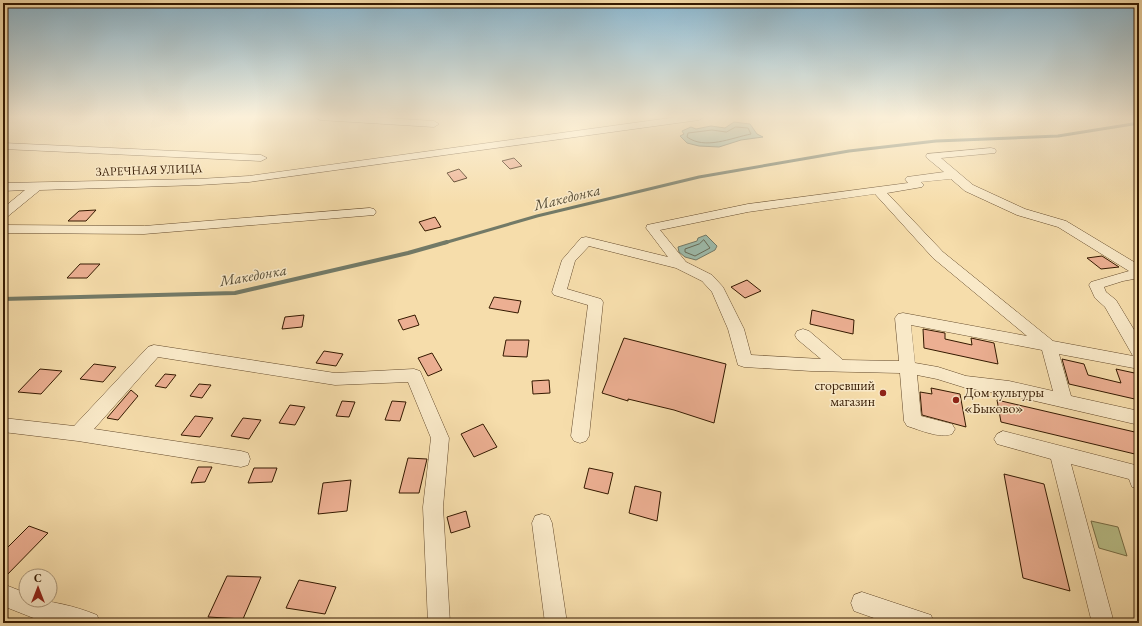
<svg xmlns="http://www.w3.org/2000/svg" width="1142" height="626" viewBox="0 0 1142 626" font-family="'EB Garamond',serif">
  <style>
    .green { fill: #bac28b; stroke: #776e46 }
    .water { fill: #9dbbab; stroke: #737a67 }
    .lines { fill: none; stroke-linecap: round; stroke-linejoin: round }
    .shore { stroke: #686a56; stroke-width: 1 }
    .stream-far1 { stroke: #737a67; stroke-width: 3 }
    .stream { stroke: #737a67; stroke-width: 4 }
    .building { fill: #ecaf92; stroke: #341900 }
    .minor-casing { stroke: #644a2b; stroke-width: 1 }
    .minor { fill: #f9e9c8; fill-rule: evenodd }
    .poi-dot { fill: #8f2418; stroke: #f9e9c8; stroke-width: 1.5 }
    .labels { text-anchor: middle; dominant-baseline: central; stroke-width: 3; stroke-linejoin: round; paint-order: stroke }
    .far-street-label { font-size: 12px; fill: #341900; stroke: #f9e9c8 }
    .poi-label { font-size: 14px; fill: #341900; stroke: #f9e9c8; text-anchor: end }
    .water-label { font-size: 15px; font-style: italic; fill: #544a33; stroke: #f9e9c8 }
  </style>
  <rect width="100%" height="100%" fill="#f6ddab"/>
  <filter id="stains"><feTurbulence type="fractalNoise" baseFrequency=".005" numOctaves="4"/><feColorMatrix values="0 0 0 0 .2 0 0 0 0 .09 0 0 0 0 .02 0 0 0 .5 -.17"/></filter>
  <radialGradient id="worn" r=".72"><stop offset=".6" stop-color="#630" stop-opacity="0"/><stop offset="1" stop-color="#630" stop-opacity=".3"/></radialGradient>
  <path class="green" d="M1091,521L1118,527L1127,556L1099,548Z"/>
  <path class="water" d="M734,122L750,124L757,134L763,137L741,140L719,147L699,146L687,143L680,136L684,134L682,131L691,127L696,129L711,126L725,128Z
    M706,235L717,246L715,250L696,260L685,257L679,252L678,247L697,241L698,238Z"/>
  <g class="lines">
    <path class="shore" d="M736,127L748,128L751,134C731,138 705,150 687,137L688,133L712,130L726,132Z
      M704,240L710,248L695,256L685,252V249L699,244Z"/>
    <path class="stream-far1" d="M444,243L537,216L699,177L849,151L936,141L1058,136L1139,123"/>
    <path class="stream" d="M3,299L235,293L408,253L447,242"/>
  </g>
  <path class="building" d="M514,158L522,166L510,169L502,161Z
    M459,169L467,178L454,182L447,173Z
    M96,210L86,221H68L79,211Z
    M435,217L441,227L425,231L419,222Z
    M1102,256L1119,267L1101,269L1087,258Z
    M80,264H100L87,278H67Z
    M747,280L761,291L745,298L731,287Z
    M494,297L521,301L518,313L489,308Z
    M812,310L854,320L853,334L810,324Z
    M304,315L302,327L282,329L285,317Z
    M415,315L419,325L403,330L398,320Z
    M923,329L945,333V339L972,345L971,338L994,343L998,364L924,348Z
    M624,338L726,364L714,423L674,410L628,399V401L602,393Z
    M506,340H529L527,357L503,356Z
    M324,351L343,354L336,366L316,363Z
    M432,353L442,370L428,376L418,358Z
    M1062,359L1084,364L1088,375L1121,383L1116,369L1139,374V400L1069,384Z
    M94,364L116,367L103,382L80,379Z
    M40,369L62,371L41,394L18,392Z
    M165,374L176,375L166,388L155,386Z
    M549,380L550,393L533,394L532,381Z
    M199,384L211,385L202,398L190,396Z
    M931,388L960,394L966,427L922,415L920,392L932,394Z
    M131,390L138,396L118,420L107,418Z
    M997,400L1139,433V455L1001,422Z
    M342,401L355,402L349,417L336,416Z
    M392,401L406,402L400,421L385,420Z
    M290,405L305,407L295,425L279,423Z
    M195,416L213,418L200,437L181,435Z
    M243,418L261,420L249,439L231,436Z
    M483,424L497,447L474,457L461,434Z
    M408,458L427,459L419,493H399Z
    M198,467H212L205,482L191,483Z
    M254,468H277L272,482L248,483Z
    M589,468L613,473L608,494L584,488Z
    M1004,474L1044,484L1070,591L1023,578Z
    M351,480L347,511L318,514L323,483Z
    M635,486L661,492L657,521L629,513Z
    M466,511L470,527L451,533L447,517Z
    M29,526L48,533L3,579V552Z
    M227,576L261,577L243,619L208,617Z
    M299,580L336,587L325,614L286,608Z"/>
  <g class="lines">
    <defs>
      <path id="minor" d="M315,117H370L434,121L439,124L434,127L320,120Z
        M677,117H704L699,120L249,182L199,185L40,190L7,217L3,218V208L25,190L3,191V183L199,179L249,176Z
        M3,143L261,155L267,158L261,161L3,149Z
        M991,148L995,149L996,151L995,153L941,158L973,185L1025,209L1066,221L1139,265V278L1123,281L1104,287L1106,292L1116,300L1139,338V369L1059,354L1071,396L1139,411V425L1009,395L966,388L937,379L917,375L921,416L952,424L955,429L952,434C940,439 920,430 907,426L904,421L900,373L811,371L744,367L738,365L728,329L712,292L702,281L676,268L589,246L575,261L567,289L601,299L603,302L589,436L586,441L580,443L574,441L571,436L588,305L554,295L552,292L562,260L581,238L586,237L668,257L646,228L647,225L748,204L908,183L905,179L907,177L944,172L927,158L926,156L927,154ZM951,179L965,191L1017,215L1058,227L1129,271L1091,282L1089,285L1095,298L1105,307L1133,356L1053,341L943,252L887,193L922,187L924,185L921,182ZM875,194L933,258L1027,336L903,313L898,314L895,318L899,361L843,360L809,331L803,329L797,331L795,335L797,339L821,359L751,355L744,329L723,287L712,275L686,262L660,230L748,212ZM911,325L1042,350L1053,391L1009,381L966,376L938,367L915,363Z
        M370,208L374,209L376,212L374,215L144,234L3,233V225L144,226Z
        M154,345L335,373L414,369L420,371L449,438L443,507L450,623H428L423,507L431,438L408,382L335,385L158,357L94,429L241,451L248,453L250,459L248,465L241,467L78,441L3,432V418L74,426L148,347Z
        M1003,431L1139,466V489L1132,487L1129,479L1071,464L1114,623H1092L1051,459L997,444L994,439L997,434Z
        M542,514L549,516L552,523L567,623H545L532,523L535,516Z
        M3,584L26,593V600C50,600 75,606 97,615L100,623H46L3,606Z
        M862,592L931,615L934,623H888L854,611L851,603L854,595Z"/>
    </defs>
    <use href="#minor" class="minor-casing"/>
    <use href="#minor" class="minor"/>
  </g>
  <linearGradient id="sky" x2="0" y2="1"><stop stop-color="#8ab7d0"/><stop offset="0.57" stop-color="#fbf0d9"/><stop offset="1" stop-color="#fbf0d9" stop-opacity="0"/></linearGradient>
  <rect width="1142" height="205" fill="url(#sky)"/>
  <g class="poi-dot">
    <circle cx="883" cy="393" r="4"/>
    <circle cx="956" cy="400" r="4"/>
  </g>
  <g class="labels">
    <g class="far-street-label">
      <text transform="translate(149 170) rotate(-2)">ЗАРЕЧНАЯ УЛИЦА</text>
    </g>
    <g class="poi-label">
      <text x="875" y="385">сгоревший<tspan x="875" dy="16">магазин</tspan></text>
      <text x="964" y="392" text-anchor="start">Дом культуры<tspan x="964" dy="16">«Быково»</tspan></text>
    </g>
    <g class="water-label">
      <text transform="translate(567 197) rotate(-14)">Македонка</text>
      <text transform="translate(253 275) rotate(-10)">Македонка</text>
    </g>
  </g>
  <rect width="1142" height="626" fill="none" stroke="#f6ddab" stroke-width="16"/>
  <rect x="4" y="4" width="1134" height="618" fill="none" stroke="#341900" stroke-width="2"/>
  <rect x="8" y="8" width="1126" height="610" fill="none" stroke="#341900"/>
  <g transform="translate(38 588)"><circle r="19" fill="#f9e9c8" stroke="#aa9678"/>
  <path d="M0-3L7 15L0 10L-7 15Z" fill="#8f2418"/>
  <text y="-6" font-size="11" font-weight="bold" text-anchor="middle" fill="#341900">С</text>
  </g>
  <rect width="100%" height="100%" filter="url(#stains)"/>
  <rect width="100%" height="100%" fill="url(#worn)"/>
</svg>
